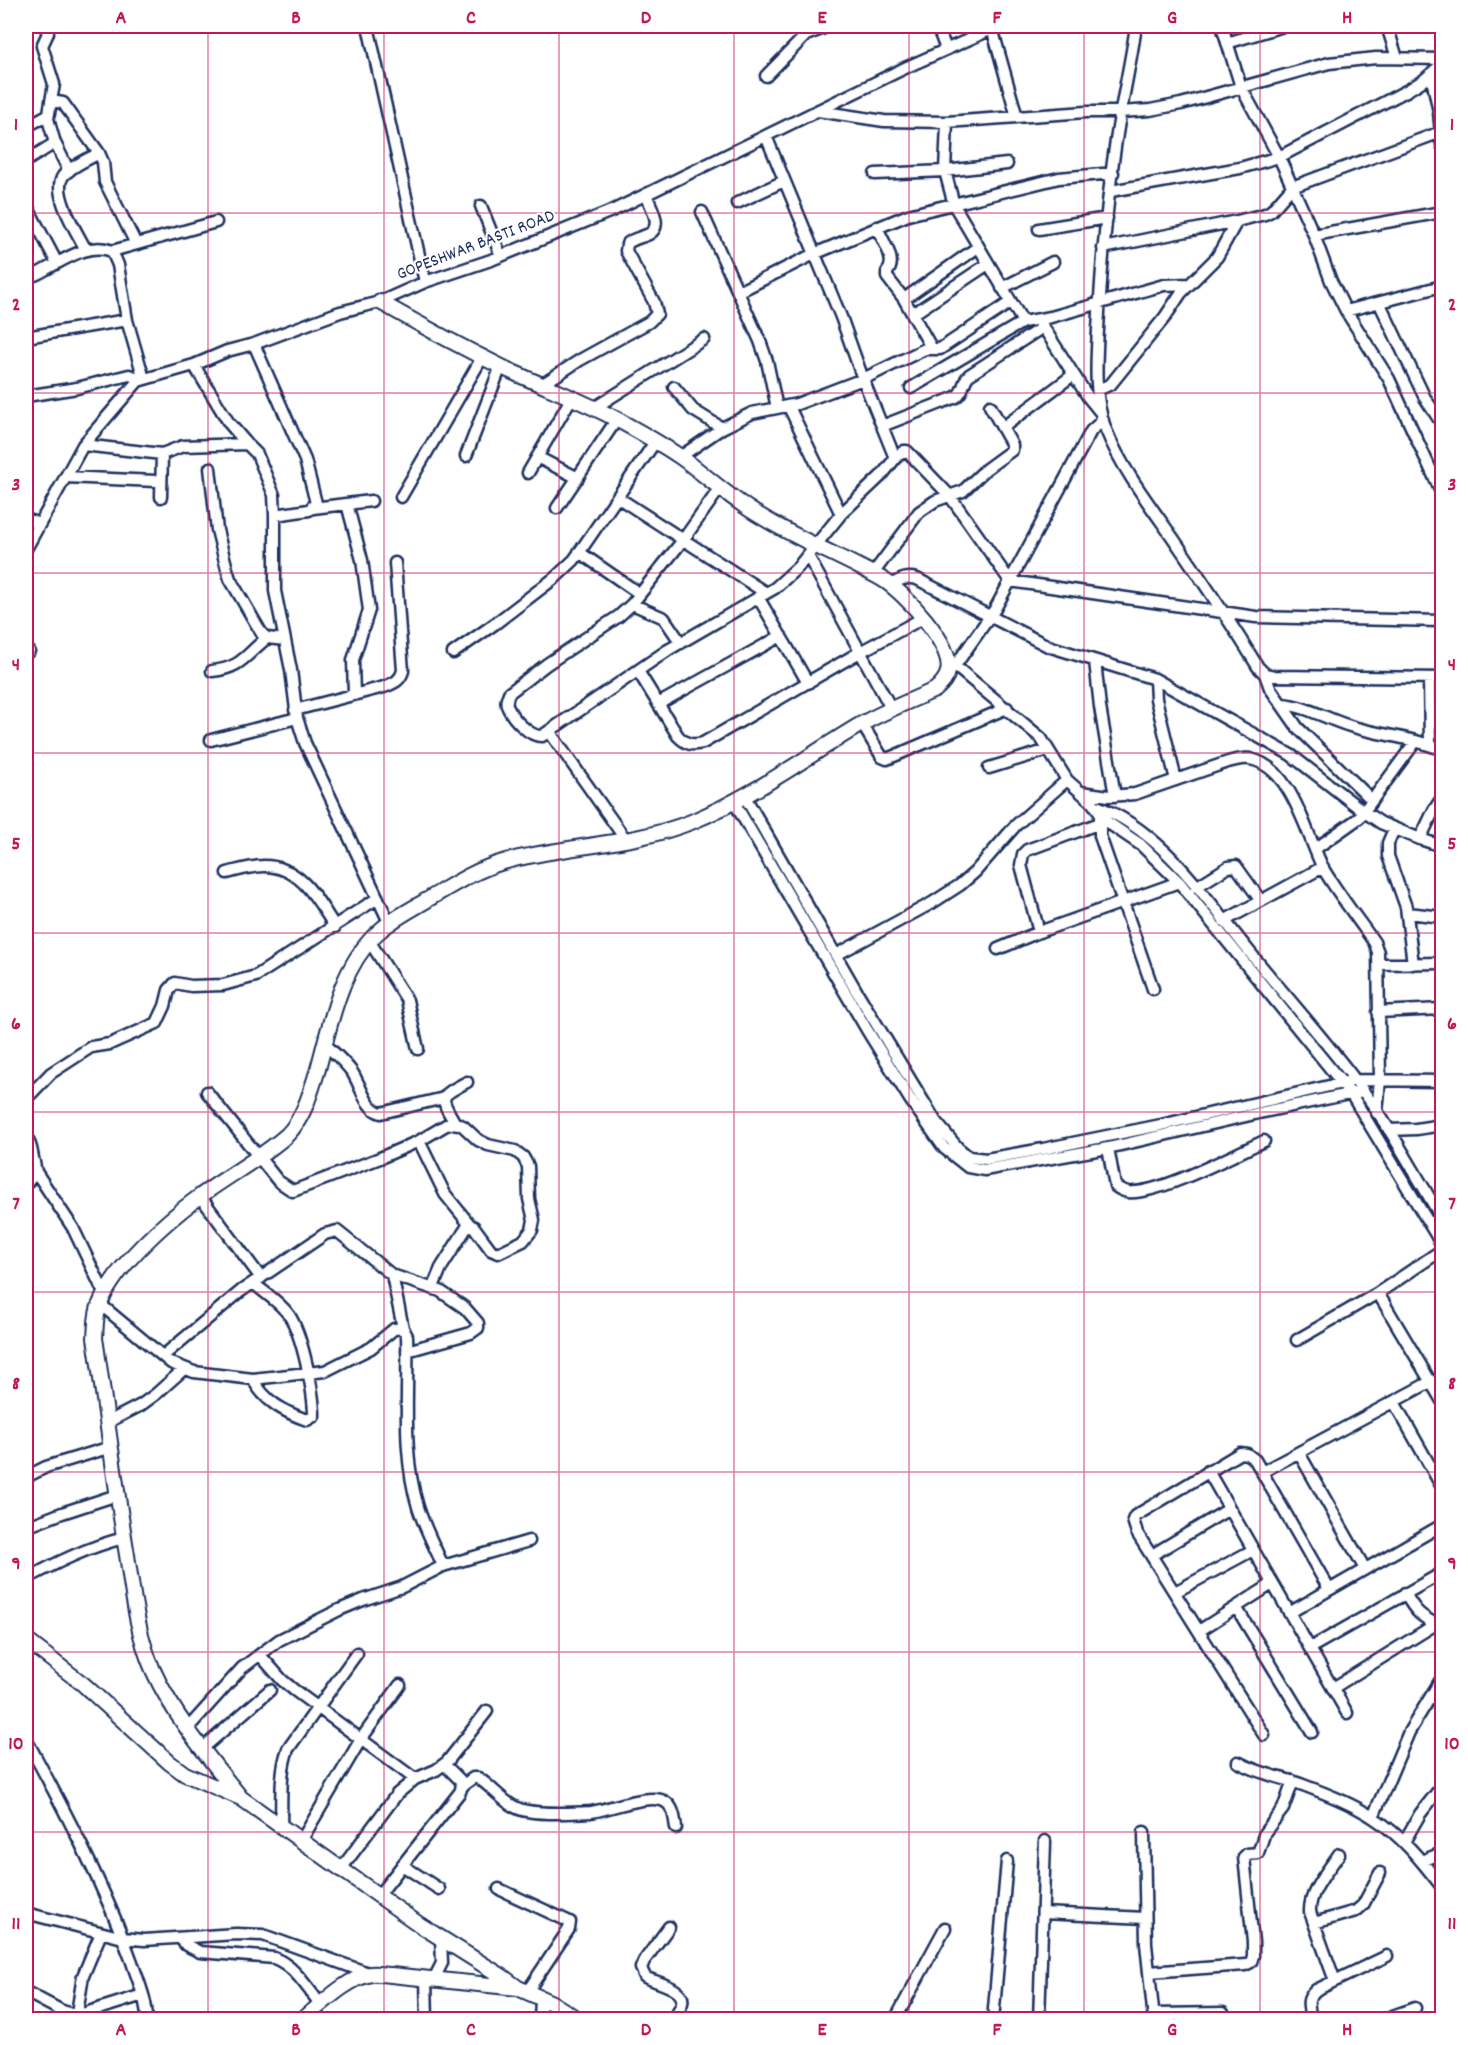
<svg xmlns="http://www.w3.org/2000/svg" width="1468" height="2045" viewBox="0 0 1468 2045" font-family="Dekko,sans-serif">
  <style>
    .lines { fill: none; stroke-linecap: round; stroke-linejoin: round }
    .minor-casing { stroke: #1b2f5e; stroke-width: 15 }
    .tertiary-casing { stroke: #1b2f5e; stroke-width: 18 }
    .minor { stroke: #fff; stroke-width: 10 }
    .tertiary { stroke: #fff; stroke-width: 14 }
    .grid { fill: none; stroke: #c2185b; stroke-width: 1.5; stroke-opacity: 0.55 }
    .labels { text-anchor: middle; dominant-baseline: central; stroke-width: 4.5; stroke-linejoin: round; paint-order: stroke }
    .street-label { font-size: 18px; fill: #1b2f5e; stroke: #fff }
    .neatline { fill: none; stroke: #c2185b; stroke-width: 2 }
    .grid-label { font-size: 20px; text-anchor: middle; font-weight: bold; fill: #c2185b }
  </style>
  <rect width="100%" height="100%" fill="#fff"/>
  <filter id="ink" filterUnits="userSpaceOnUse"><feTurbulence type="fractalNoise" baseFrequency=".0167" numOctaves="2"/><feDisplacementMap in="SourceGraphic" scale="12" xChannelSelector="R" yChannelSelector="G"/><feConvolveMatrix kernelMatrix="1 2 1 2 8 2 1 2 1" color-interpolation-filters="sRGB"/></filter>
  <g filter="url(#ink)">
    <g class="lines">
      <defs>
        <path id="minor" d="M45,26L48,33L42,46L54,84L48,119L55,143L69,171
          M368,26L425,282
          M937,26L946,49
          M1136,26C1132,54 1126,82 1121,110C1109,177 1103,246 1099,313C1097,349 1092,396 1106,430C1122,469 1149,504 1173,538C1202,580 1231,623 1258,667L1265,674L1274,676L1442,678
          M1222,26L1241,87L1279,157L1314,235L1331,281L1346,311L1389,379L1442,494
          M1387,26L1397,58
          M992,28L1017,117
          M1227,43L1283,26
          M1431,74L1439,112L1442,145
          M766,76L806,35L829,26
          M51,101L63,103L99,153L103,162L105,182L136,244
          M818,111L884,121L947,122L1086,112H1120L1150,110L1181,104L1329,63L1376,58L1442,59
          M947,122L945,171L954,205L1023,322
          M26,127L49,114
          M766,136L841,317L863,379L895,458
          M26,161L55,143
          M875,174L945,171L1007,164
          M1111,191L1240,168L1279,157L1408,90L1424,80L1442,64
          M737,203L784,181
          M26,204L57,263
          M481,206L501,256
          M702,212L760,341L767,361L777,408
          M877,227C882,240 898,261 887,272V277L904,299L932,349
          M1039,229L1107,218
          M1314,235L1442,212
          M1103,248L1237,221L1265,214L1271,211L1292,187L1441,132
          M86,250C78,234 51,193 63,176C71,166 89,159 99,153
          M112,251L216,222
          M26,276C34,277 41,272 48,268C67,258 91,242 112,251L118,265L127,320L144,379
          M1002,288L1053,262
          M26,291L28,277
          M738,292L814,254L908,215L1059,178L1113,173
          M904,299L978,247
          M1380,304L1425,398L1442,424
          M1346,311L1442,286
          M913,314L988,264
          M1040,322L1088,397L1101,413
          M26,337L127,320
          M254,344L305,460L316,503L309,510L275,515
          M194,365L229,423L247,444
          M543,384L580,360L649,322L657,314L654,302L626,251L627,244C633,238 641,238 649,234C664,226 650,206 646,194
          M674,387L693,410L722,428
          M911,388L1023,322L1051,317L1164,285L1189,284
          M1098,390L1111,384L1165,317L1181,293L1217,257L1237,221
          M26,396L77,388L129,375L136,377L138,381
          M789,407L841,514
          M594,408L704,339
          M882,426L956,397C965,391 962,382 969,375L1043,327
          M1002,428L1073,375
          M83,445L162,454L183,446L247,444L257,454L274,495L275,515V591L291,670L297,718L305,743L389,922
          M466,456L501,366
          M537,457L578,478
          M680,457L722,428L752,413L797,404L863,379L925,349H940L1011,302
          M210,468L217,530L227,569L230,579L262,634L267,638L285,640
          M528,473L572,397
          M65,477L156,481
          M720,488L683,540L632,604L619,616L547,664L509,693C507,698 505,703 508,708C513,719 530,737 542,736L668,650L775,588L798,567L841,514L882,475L897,456L904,451H907L950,496L1010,581L1256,617L1442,621
          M161,497L162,454
          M401,497L483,356
          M617,497L766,593
          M347,504L362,560L369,610L353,660L354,695
          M313,508L371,501
          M557,508L617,419
          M26,519L39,524
          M26,549L83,445L138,381L194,365L227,351L254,344L340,312L380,302L425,282L491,260L614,210L907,67L999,26
          M579,552L640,594
          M808,556L892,710
          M872,575L919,512L935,501L963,491L986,469L1012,450V445L990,406
          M890,585C900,580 906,576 917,579L1048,646L1155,679L1291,755L1363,811L1381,823L1420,839L1442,846
          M758,597L808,683
          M632,604L664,618L681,643
          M26,653L29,651
          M453,653L496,623L556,577L574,560L655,442
          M949,661L1041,738L1067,780L1094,804L1107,822L1141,845L1179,882L1351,1094L1442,1245
          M1095,661L1100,707L1115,796
          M955,666L995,609L1091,431L1103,420
          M212,671C242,668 245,655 267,638
          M638,671L678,736C686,744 691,746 703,743L860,652L923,618
          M1265,674L1270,688L1298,728L1372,800
          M1429,678L1430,744
          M1155,679L1156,699L1176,780
          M658,704L781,636
          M1282,704C1309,706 1331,722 1357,728C1386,736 1415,738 1442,750
          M295,710L384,687C394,683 400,681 403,671L395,563
          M862,724L882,757L887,759L1007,708
          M549,731L626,840
          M211,740L297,718
          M989,768L1048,750
          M1081,792L1109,796L1135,794L1228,762C1235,760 1243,758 1250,759C1293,767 1307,838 1324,870C1339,895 1357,918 1374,942L1378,952L1380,1079L1377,1113
          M744,795L857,992L936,1122L958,1148L969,1157L986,1159L1043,1149L1161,1125L1355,1080L1442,1081
          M734,802L867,1030L911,1101L944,1148L968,1167L984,1170L1108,1148L1259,1113L1363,1091
          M1094,805C1161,829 1204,896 1248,950C1283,993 1321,1035 1355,1080C1388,1123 1414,1172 1442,1219
          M1100,814V836L1153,989
          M1394,829L1388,843V856L1406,907L1413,964
          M1420,839L1434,810L1442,798
          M1315,849L1359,818L1416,741
          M227,873C239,870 252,866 264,866C301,866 317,899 335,927
          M1196,887L1228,867L1236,866L1261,901
          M1408,913L1442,917
          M1224,921L1323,867
          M1039,932L1021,865L1023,854L1027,850L1100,823
          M370,942L407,1000L418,1049
          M998,949L1039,932L1179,882
          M836,955L932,903L960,885L975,872L1016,825L1067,780
          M1379,964L1442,963
          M1378,1012L1442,1009
          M325,1044C334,1053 344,1061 352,1072C361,1085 365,1109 381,1113L444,1098
          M207,1092L278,1181L293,1191L380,1158L419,1141L446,1125L455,1123L463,1126L478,1140L488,1145L515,1151L523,1157L528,1166L529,1199L534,1220L532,1230L523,1241L498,1253L491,1250L474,1227L470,1225L467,1227L441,1268L433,1287
          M26,1099L51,1073L91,1047L110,1044L157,1023L165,1006L169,990L175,983L191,986L223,985L256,976L378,898
          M455,1123C439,1096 439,1097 467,1082
          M1389,1130L1416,1129L1442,1125
          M26,1133L31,1148L36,1172L26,1184
          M419,1141L445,1194L470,1225
          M1108,1148L1115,1186C1119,1189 1123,1191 1128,1192C1159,1195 1233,1155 1264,1141
          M36,1172L73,1228L105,1295
          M200,1196L261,1278
          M392,1275L403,1328
          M1378,1293L1442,1401
          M100,1304L171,1363L194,1372L253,1379L325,1371L371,1348L394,1329L403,1328L407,1336C409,1393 401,1451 418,1507C424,1527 435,1547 443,1566
          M1297,1340L1378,1293L1442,1250
          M163,1356L241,1291L325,1234L337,1231L392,1275L440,1291L465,1308L478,1323V1328L471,1333L407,1351
          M253,1379C264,1401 284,1412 307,1420L314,1416C314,1392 302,1334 289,1315C280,1302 265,1293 253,1283
          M1394,1402L1442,1487
          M108,1422L141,1405L156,1394L184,1369
          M1299,1453L1365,1569
          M1208,1471L1347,1713
          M1262,1472L1432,1381
          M26,1477L46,1467L111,1447
          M26,1527L62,1513L117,1495
          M1152,1555L1229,1509
          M26,1579C58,1562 88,1547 124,1538
          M1175,1592L1253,1550
          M1405,1593C1415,1612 1421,1617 1440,1626
          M1236,1607L1312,1732
          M1289,1613L1442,1525
          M1199,1631L1272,1584
          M1310,1648L1442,1573
          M260,1655L282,1680L294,1690L415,1779
          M1333,1688L1436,1624
          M188,1728L242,1668L279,1640L339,1610L363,1600L402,1587L443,1566L529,1541
          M1264,1735L1137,1533L1133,1520L1135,1516L1240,1453L1247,1454L1255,1460L1329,1589
          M26,1739C65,1811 104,1885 132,1962C138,1981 147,2000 147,2020
          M202,1749L270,1690
          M1238,1762C1259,1774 1281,1777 1303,1785C1327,1794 1353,1804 1374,1818C1402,1836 1422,1861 1442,1887
          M462,1786L473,1778H478C493,1787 508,1809 527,1811C544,1814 574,1813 591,1812C608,1810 653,1791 667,1803C674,1808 675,1821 676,1828
          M1373,1817L1409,1732L1442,1678
          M281,1826C282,1801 279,1773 288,1749L357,1653
          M1144,1832L1146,1944L1154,2020
          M301,1841L361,1739L400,1685
          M1404,1842L1420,1814L1442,1786
          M1422,1861L1442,1853
          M402,1865L439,1889
          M341,1869L397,1794L415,1779L436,1770L447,1762L487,1711
          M499,1889L570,1922L569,1929L527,1992
          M378,1896L460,1792L462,1786L460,1780L444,1764
          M26,1913L123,1938L144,1940L236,1934L263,1935L371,1974
          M1043,1913L1145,1918
          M1314,1923L1356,1911L1363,1905L1380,1873
          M669,1927L644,1961L641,1968L645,1977C654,1982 686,1988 682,2003C681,2008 676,2014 672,2020
          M180,1938L186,1945L200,1952L274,1958C295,1966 307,1988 321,2005
          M1149,1972L1245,1965L1251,1962L1253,1956V1942L1244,1857L1247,1854L1258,1853L1265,1832L1283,1809L1293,1781
          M426,1979L427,2020
          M434,1979L442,1963L441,1938
          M1335,1981L1310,1912C1309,1891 1328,1871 1339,1854
          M26,1992L60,2010L76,2016L143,1995
          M1154,2014L1223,2013
          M76,2019L83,1976L101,1933
          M540,2020L541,1998
          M895,2020L945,1928
          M993,2020L1007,1861
          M1039,2020L1045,1841
          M1311,2020C1309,2006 1305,2000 1316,1990L1387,1956
          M1381,2020L1415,2008"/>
        <path id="tertiary" d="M26,1640L83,1684L170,1763L185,1774L241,1798L420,1925L503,1977L518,1988
          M241,1798C209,1758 174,1717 153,1670C137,1634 133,1594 127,1555C115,1483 106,1410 95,1338C96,1327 95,1315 100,1304C115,1266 166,1221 199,1197C227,1176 260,1159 287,1135C304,1118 311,1091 318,1069C331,1022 340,970 375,935C390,920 409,911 427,900C451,886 475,870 503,862C564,845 631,846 691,822C750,798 803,759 858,726C882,712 909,701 935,690C941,685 946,680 948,672C955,646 904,592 882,579C843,557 801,541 762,517C733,501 708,477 682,458C662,444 640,432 620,421C584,401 545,387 508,370C465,349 422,326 380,302
          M302,2020C321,2005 347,1978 371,1974C377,1973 385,1975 391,1975L518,1988L552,2003L579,2020"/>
      </defs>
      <use href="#minor" class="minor-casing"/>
      <use href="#tertiary" class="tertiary-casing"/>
      <use href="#minor" class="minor"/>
      <use href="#tertiary" class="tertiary"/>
    </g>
  </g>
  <path class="grid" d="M208,26V2020M384,26V2020M559,26V2020M734,26V2020M909,26V2020M1084,26V2020M1260,26V2020M26,213H1442M26,393H1442M26,573H1442M26,753H1442M26,933H1442M26,1112H1442M26,1292H1442M26,1472H1442M26,1652H1442M26,1832H1442"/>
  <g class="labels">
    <g class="street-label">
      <text transform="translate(476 246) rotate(-21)">GOPESHWAR BASTI ROAD</text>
    </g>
  </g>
  <rect width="1468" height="2045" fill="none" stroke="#fff" stroke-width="66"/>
  <rect x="33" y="33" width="1402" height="1979" class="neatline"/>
  <g class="grid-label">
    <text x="121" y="23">A</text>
    <text x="296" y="23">B</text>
    <text x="471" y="23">C</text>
    <text x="646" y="23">D</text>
    <text x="822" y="23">E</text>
    <text x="997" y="23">F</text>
    <text x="1172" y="23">G</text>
    <text x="1347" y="23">H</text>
    <text x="16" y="130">1</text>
    <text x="1452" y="130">1</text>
    <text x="16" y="310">2</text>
    <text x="1452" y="310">2</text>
    <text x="16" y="490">3</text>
    <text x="1452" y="490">3</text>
    <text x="16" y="670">4</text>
    <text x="1452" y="670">4</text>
    <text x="16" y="849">5</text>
    <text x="1452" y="849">5</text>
    <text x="16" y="1029">6</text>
    <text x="1452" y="1029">6</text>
    <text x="16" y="1209">7</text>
    <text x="1452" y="1209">7</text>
    <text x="16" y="1389">8</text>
    <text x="1452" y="1389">8</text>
    <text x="16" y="1569">9</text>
    <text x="1452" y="1569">9</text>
    <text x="16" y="1749">10</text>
    <text x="1452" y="1749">10</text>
    <text x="16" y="1929">11</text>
    <text x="1452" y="1929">11</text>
    <text x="121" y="2035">A</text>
    <text x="296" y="2035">B</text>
    <text x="471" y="2035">C</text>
    <text x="646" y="2035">D</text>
    <text x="822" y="2035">E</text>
    <text x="997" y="2035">F</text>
    <text x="1172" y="2035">G</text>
    <text x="1347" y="2035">H</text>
  </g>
</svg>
